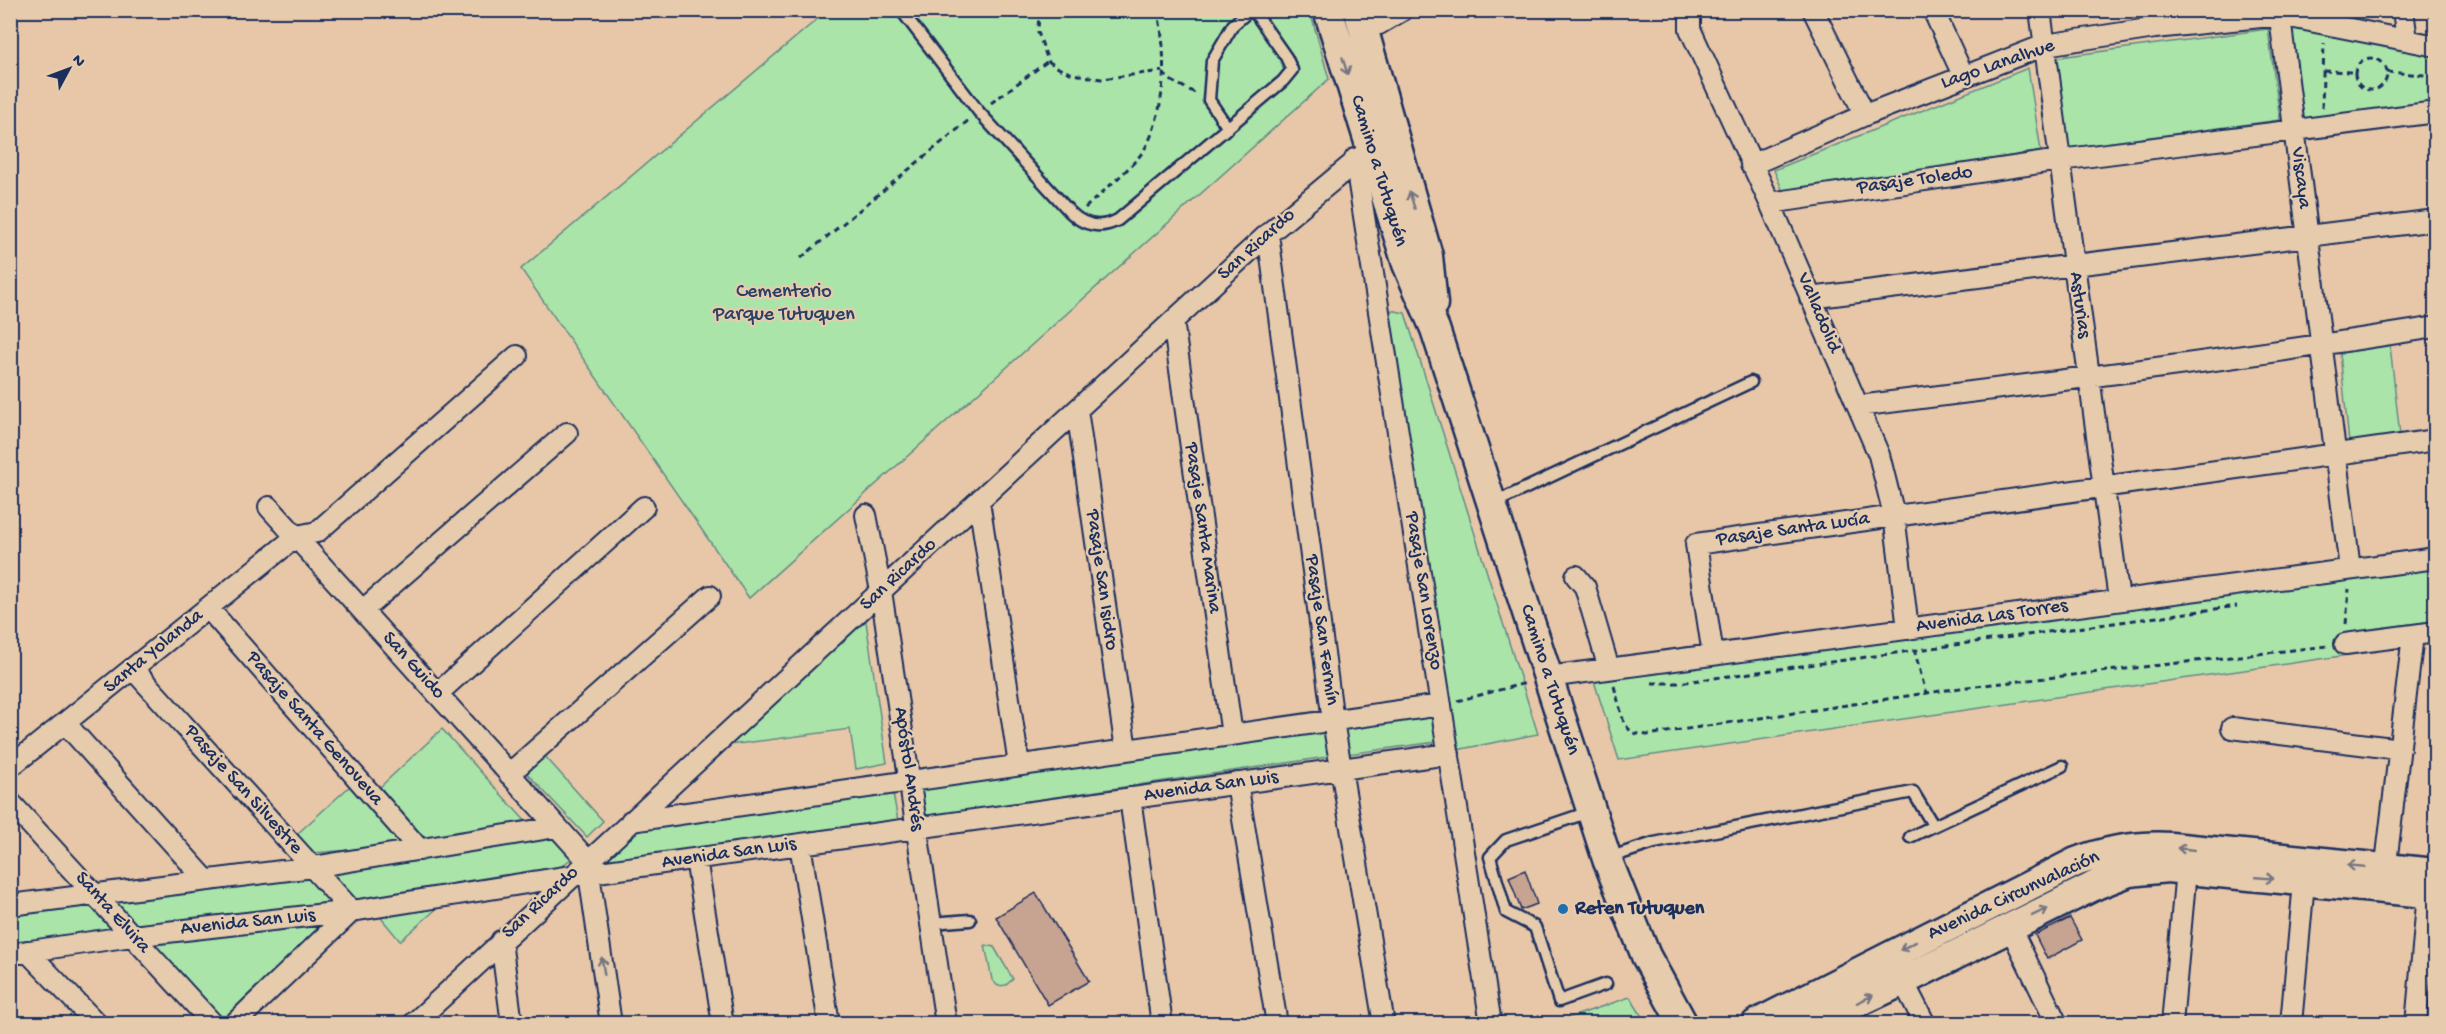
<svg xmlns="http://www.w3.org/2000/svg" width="2446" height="1034" viewBox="0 0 2446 1034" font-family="'Gochi Hand',sans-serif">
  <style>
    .green { fill: #aae4a9; stroke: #628a84; stroke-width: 1.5 }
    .building { fill: #c7a392; stroke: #1b2f5e; stroke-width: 1.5 }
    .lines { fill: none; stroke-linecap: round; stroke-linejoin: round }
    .lane-casing { stroke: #1b2f5e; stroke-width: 15 }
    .street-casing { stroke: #1b2f5e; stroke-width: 24 }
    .secondary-casing { stroke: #1b2f5e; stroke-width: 33 }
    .path { stroke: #1b2f5e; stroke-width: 3; stroke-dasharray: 6 4.5; stroke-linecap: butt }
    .lane { stroke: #e6ccad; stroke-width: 10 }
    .street { stroke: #e6ccad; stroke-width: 20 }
    .secondary { stroke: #e6ccad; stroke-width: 28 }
    .oneway { stroke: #767682 }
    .poi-dot { fill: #1f6fb2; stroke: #e6ccad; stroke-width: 2 }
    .labels { text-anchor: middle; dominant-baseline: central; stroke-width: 4.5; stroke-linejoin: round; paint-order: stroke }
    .street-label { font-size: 20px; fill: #1b2f5e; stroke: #e6ccad }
    .park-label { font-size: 20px; fill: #294166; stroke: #e6ccad }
    .poi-label { font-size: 20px; font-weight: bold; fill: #1b2f5e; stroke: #e6ccad; text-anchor: start }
  </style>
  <rect width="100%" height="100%" fill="#e8c7a8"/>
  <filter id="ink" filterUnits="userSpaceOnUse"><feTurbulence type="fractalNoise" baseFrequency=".0167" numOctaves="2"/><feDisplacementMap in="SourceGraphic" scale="12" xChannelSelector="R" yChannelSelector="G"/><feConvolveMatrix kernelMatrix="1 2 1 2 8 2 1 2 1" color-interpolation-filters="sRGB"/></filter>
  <g filter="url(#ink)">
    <path class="green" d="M827,11H1310L1329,79L749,598L521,269Z
      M2274,21L2435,55V106L2286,125Z
      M2268,29L2280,120L2067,148L2053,58Z
      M2028,68L2041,151L1784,194L1774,170Z
      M1390,310L1405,313L1538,734L1456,750Z
      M2390,345L2400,436L2349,443L2340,353Z
      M2435,568V621L2374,629L2376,651L1619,760L1594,681Z
      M865,615L887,763L856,769L850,729L730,745Z
      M1431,711L1436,742L1348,754L1343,723Z
      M442,729L528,824L426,841L380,787Z
      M1330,730L1333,756L922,817L919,784Z
      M543,754L603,821L587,837L524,770Z
      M350,786L402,846L312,853L296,835Z
      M892,787L898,821L601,863L641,821Z
      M542,837L553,839L572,858L558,869L351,901L327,873Z
      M311,874L334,902L138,927L116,906L117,899Z
      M92,902L117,931L11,945L10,913Z
      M442,904L400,941L377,913Z
      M337,919L232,1018L221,1019L152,945L155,940Z
      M985,945L994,947L1013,979L1006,985L998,986L992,980Z
      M1630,997L1646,1023H1554Z"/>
    <path class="building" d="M1525,870L1537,904L1521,910L1509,877Z
      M1036,893L1089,981L1048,1005L996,917Z
      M2070,918L2082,940L2047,959L2035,935Z"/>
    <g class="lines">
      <defs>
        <path id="lane" d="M901,10L979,112L1070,212C1084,226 1101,229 1118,220L1283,81L1292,70L1286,57L1253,10
          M1228,128L1209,100L1212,61L1233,25L1250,10
          M1492,504L1751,382
          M1592,811L1506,840L1490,857L1506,912L1535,927L1559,1001L1606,984
          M1910,837L2062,766
          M1608,858L1654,843L1913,792L1933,825
          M931,923L970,920"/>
        <path id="street" d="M1690,10V29L1770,203L1879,455L1894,515L1908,629
          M1813,10L1865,115
          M1933,10L1963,75
          M2040,10L2119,600
          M2279,10L2350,569
          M2403,10L2407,40
          M1363,28L1379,24L1403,10
          M1355,159L1491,1024
          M1751,165L1865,115L2045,45L2155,28L2280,15L2436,46
          M1770,203L2060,160L2436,112
          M1268,234L1333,721L1384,1024
          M1810,298L2436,220
          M1173,321L1232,735
          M1858,406C2051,382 2244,358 2436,327
          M1077,410L1126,750
          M979,501L1019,765
          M269,507L587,860L611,1024
          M866,515L881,591L946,1024
          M1576,576L1585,587L1609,669
          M208,608L420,850
          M363,610L567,433
          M2345,644L2436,632
          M1713,655L1696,544L2436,440
          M133,669L352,911L234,1024
          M1548,677L2436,558
          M437,694L644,507
          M65,723L206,880
          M2232,728L2400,749
          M10,767L297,536L317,532L517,356
          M509,774L710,596
          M1237,783L1277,1024
          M1130,798L1162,1024
          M10,802L213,1024
          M631,821L1441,705
          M800,844L829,1024
          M696,859L723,1024
          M2384,881L2413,635
          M10,905L313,867L556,827
          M2010,927L2057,1024
          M501,941L512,1024
          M27,951L97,1024
          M10,954L132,936L352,911L570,876L1449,754
          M1903,981L1925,1024
          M413,1024L1173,321L1268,234L1380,141
          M2172,1024L2186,870
          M2291,1024L2304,882
          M2416,1024L2428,893"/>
        <path id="secondary" d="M1328,10L1407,264L1435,329L1607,859L1646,956L1683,1024
          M1358,10L1428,256L1433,304
          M1756,1024L2076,862C2108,850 2137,845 2171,847L2436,873
          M1812,1024L1903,981L2098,884L2129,872L2167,868L2436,894"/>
      </defs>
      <use href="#lane" class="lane-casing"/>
      <use href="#street" class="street-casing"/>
      <use href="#secondary" class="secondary-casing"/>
      <path class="path" d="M1039,10L1038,32L1048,61L1060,69L1073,74L1101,79L1162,71
        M2355 74a16 16 0 1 1 32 0a16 16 0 1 1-32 0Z
        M2324,71L2354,72
        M2387,72L2436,76
        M1163,73L1170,80L1195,93
        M991,103L1048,61
        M2322,108L2324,43
        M1085,208C1101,193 1134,166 1144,150C1166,114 1168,50 1157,10
        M801,258L969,120
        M2346,624L2349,589
        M1914,649L1926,693
        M1652,683H1678L2237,606
        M1614,686L1624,723L1632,733L1647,735L1967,687L2328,646
        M1457,701L1526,683"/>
      <use href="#lane" class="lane"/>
      <use href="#street" class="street"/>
      <use href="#secondary" class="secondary"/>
    </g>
    <defs><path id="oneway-shaft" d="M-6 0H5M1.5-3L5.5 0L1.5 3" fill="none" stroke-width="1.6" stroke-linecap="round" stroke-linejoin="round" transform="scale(1.5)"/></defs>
    <g class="oneway">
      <use href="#oneway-shaft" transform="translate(1345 66) rotate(73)"/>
      <use href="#oneway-shaft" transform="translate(1412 200) rotate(-107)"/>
      <use href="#oneway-shaft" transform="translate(2186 849) rotate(-174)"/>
      <use href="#oneway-shaft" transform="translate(2356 866) rotate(-175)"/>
      <use href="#oneway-shaft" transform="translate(2265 878) rotate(5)"/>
      <use href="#oneway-shaft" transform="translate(2040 912) rotate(-26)"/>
      <use href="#oneway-shaft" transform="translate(1908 946) rotate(153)"/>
      <use href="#oneway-shaft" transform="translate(603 966) rotate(-99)"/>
      <use href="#oneway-shaft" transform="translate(1865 999) rotate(-25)"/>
    </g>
  </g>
  <circle class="poi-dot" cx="1563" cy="909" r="6"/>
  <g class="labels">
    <g class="street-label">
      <text transform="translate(1998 65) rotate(-19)">Lago Lanalhue</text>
      <text transform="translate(1378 171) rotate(73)">Camino a Tutuquén</text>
      <text transform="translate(2300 178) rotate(83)">Viscaya</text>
      <text transform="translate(1915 181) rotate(-8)">Pasaje Toledo</text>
      <text transform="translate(1257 245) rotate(-42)">San Ricardo</text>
      <text transform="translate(2079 305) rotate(82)">Asturias</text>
      <text transform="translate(1818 313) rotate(67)">Valladolid</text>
      <text transform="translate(1202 528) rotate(82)">Pasaje Santa Marina</text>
      <text transform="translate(1793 530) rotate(-8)">Pasaje Santa Lucía</text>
      <text transform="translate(899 575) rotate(-43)">San Ricardo</text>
      <text transform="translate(1101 580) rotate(82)">Pasaje San Isidro</text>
      <text transform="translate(1423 591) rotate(81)">Pasaje San Lorenzo</text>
      <text transform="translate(1992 617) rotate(-8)">Avenida Las Torres</text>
      <text transform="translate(1321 630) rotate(82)">Pasaje San Fermín</text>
      <text transform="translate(154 652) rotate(-39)">Santa Yolanda</text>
      <text transform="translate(413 666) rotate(48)">San Guido</text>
      <text transform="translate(1549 680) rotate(72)">Camino a Tutuquén</text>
      <text transform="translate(314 729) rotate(49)">Pasaje Santa Genoveva</text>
      <text transform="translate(908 769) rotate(82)">Apóstol Andrés</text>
      <text transform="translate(1211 787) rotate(-8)">Avenida San Luis</text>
      <text transform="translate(243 790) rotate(48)">Pasaje San Silvestre</text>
      <text transform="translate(729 854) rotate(-8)">Avenida San Luis</text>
      <text transform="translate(2014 896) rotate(-25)">Avenida Circunvalación</text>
      <text transform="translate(541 903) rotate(-43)">San Ricardo</text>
      <text transform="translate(112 913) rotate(48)">Santa Elvira</text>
      <text transform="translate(248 923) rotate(-6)">Avenida San Luis</text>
    </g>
    <g class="park-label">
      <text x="784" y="292">Cementerio<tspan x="784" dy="23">Parque Tutuquen</tspan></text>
    </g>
    <g class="poi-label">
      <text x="1575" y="909">Reten Tutuquen</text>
    </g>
  </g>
  <rect width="2446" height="1034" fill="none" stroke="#e6ccad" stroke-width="36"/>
  <rect x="18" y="18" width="2410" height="998" fill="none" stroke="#1b2f5e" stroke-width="2" filter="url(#ink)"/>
  <g transform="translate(69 69) rotate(49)" stroke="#e6ccad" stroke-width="4.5" paint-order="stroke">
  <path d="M0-4.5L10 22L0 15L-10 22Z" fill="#1b2f5e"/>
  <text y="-9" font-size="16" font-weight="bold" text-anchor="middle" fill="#1b2f5e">N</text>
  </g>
</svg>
